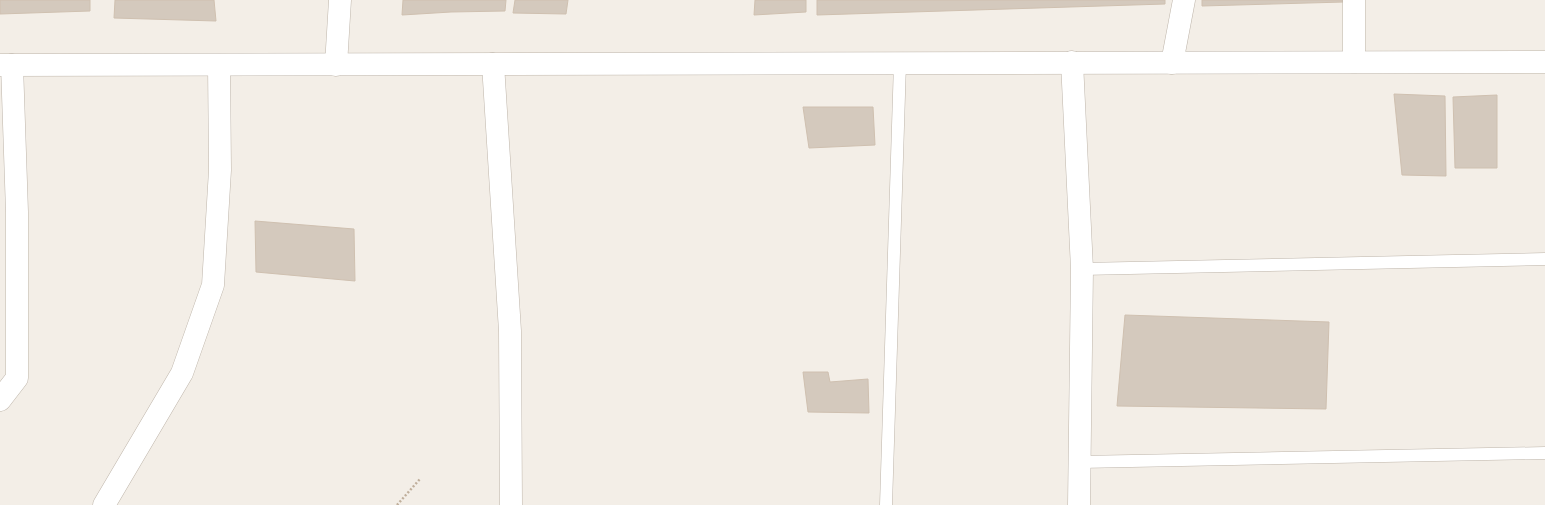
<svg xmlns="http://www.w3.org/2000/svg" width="1545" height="505" viewBox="0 0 1545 505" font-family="Barlow,sans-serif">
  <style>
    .building { fill: #d4c9bd; stroke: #cfc0b0 }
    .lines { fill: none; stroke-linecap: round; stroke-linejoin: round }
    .service-casing { stroke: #beb5aa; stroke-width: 13 }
    .minor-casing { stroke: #beb5aa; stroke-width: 23 }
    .tertiary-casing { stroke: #beb5aa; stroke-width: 23 }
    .path { stroke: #c0af9c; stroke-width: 2.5; stroke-dasharray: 2 2; stroke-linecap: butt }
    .service { stroke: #fff; stroke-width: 12 }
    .minor { stroke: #fff; stroke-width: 22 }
    .tertiary { stroke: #fff; stroke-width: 22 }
  </style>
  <rect width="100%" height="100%" fill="#f3eee7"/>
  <path class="building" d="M0,0H90V11L0,14Z
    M115,0H214L216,21L114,18Z
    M403,0H506L505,11L451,12L402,15Z
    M515,0H568L566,14L513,13Z
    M755,0H806V12L754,15Z
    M817,0H1165V4L817,15Z
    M1202,0H1344V2L1202,6Z
    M1394,94L1445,96L1446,176L1402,175Z
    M1497,95V168H1455L1453,97Z
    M803,107H873L875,145L809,148Z
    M255,221L354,229L355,281L256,272Z
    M1125,315L1329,322L1326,409L1117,406Z
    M803,372H828L830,382L868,379L869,413L808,412Z"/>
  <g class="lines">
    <defs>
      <path id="service" d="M1082,269L1545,259
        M1080,462L1545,453
        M886,505L900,63"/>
      <path id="minor" d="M1354,0V62
        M1072,62L1082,269L1079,505
        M1172,63L1184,0
        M493,64L510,331L511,505
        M336,65L340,0
        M0,400L17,378V212L12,65
        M104,505L182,373L213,285L220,170L219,65"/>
      <path id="tertiary" d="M0,65L1545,62"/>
    </defs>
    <use href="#service" class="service-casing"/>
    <use href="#minor" class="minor-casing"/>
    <use href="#tertiary" class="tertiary-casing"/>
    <path class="path" d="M397,505L420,479"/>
    <use href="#service" class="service"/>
    <use href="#minor" class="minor"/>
    <use href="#tertiary" class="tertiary"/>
  </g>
</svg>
